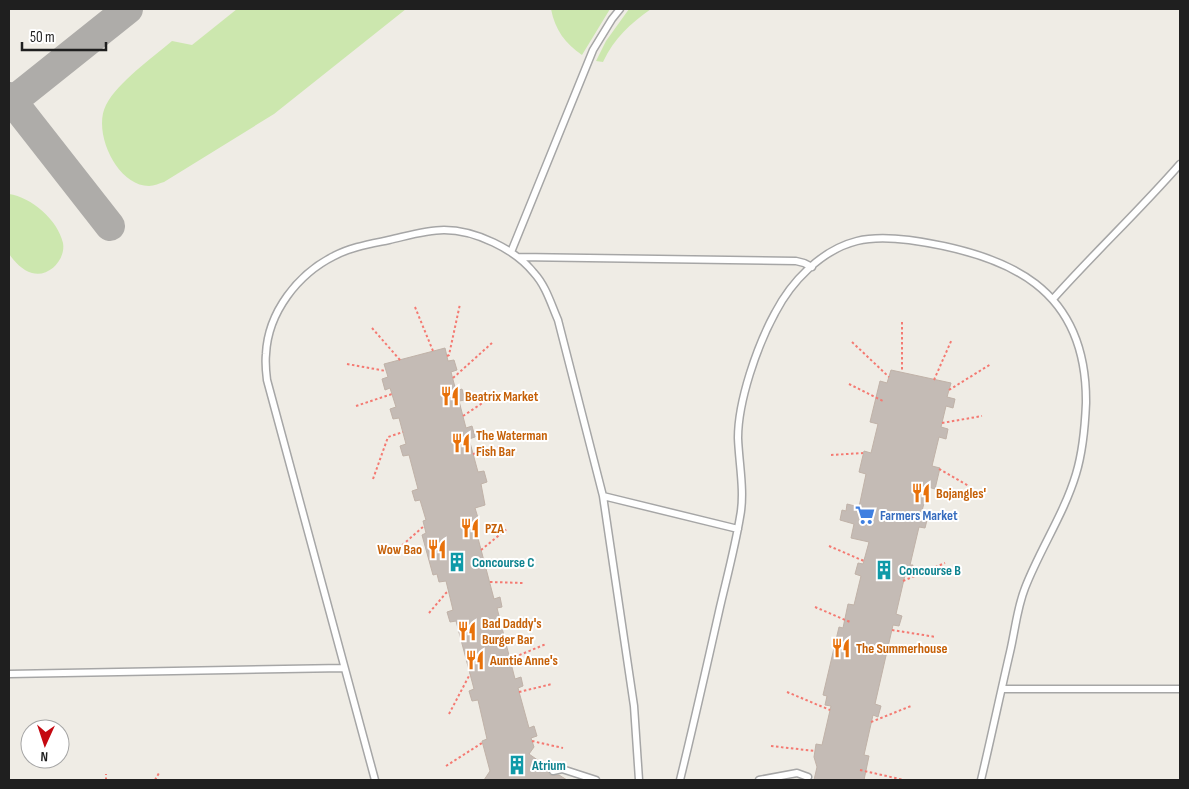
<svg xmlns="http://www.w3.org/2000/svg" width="1189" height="789" viewBox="0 0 1189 789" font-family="'Sofia Sans Condensed',sans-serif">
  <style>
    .grass { fill: #cce7ae }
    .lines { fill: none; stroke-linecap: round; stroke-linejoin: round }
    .taxiway { stroke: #aeaca9; stroke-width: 30 }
    .building { fill: #c4bbb5; stroke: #c0b2a8 }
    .lane-casing { stroke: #a6a6a6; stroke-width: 9 }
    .path { stroke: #f47a72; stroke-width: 2; stroke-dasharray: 2.5 2.5; stroke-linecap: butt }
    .lane { stroke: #fff; stroke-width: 6 }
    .labels { text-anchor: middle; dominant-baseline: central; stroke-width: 4; stroke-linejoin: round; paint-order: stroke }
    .food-label { font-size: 14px; font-weight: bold; fill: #c56008; stroke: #fff; text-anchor: start }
    .shop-label { font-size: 14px; font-weight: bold; fill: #366cbe; stroke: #fff; text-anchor: start }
    .culture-label { font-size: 14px; font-weight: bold; fill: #0d838f; stroke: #fff; text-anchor: start }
  </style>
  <rect width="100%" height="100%" fill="#efece5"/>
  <path class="grass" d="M237,9H406L274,114L164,182C160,183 154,186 149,186C117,186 92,132 106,105C118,82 152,58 172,41L192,45Z
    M551,9H610L582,55C565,43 555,30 551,9Z
    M629,9H651C630,24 614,38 603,62L596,61L606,41Z
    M9,194C31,197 58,220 63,243C66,259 49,278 32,273C22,270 15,262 9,254Z"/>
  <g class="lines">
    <path class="taxiway" d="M9,97L110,226
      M9,104L128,9"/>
  </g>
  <path class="building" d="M445,348L448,361L454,360L457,370L451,372L456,391L462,389L465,400L459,401L466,428L472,426L475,437L469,439L478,472L484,471L487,482L481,484L485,505L475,508L479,521L474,523L494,599L500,597L502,607L497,608L515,679L521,677L523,686L518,688L529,728L534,726L537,736L531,738L534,747L529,754L549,768L548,772L550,775H559L567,780H484L490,771L482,741L487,739L478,700L472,701L469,691L474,689L456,621L450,622L447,612L453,610L446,581L439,582L437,574L433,575L422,535L426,533L423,521L426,520L420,500L415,501L412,491L418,489L409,455L403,456L400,446L406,444L399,418L393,419L390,409L396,407L390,388L385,390L382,379L388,377L384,364Z
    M891,370L951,383L947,397L955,399L953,408L946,406L941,427L948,429L946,439L939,437L932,466L940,468L935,489L928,487L921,515L928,516L925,528L919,527L910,565H913L910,576L905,575L896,614L902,616L899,626L893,625L875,704L881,706L878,717L873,715L864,755L869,756L864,780H814L817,767L814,757L816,744L822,745L831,706L825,705L827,696L823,695L839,627L843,628L848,604L854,605L861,576L855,574L858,563L863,564L869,542L851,538L854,524L840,520L842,510L846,511L847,504L859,507L866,474L859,472L864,451L871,453L878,424L870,422L880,381L887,383Z"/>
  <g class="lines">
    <defs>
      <path id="lane" d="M511,252L593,50L612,19L620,9
        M518,257L796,261L804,263L812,267
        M1053,299C1094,253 1139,211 1180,164
        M603,496L738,529
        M9,674L344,668
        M1002,689H1180
        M553,771L562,769L596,780
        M375,780L267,380C266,372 265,363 266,354C268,312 298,274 334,256C351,247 370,244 389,240C407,236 426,230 444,230C475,230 515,249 534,273C546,286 551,304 558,320L603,496L634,706L639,780
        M680,780C694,723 707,665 720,607C727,577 735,547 740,517C745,492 739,464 738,438C738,401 757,346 775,313C791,282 821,250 857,241C873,237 892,238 909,240C1009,254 1087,288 1086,403C1085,427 1083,451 1076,474C1064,514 1040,549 1025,588C1017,608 1015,631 1010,652C1000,695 991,738 981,780
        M759,780L797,773L808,777"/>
    </defs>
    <use href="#lane" class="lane-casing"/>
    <path class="path" d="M415,307L433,351
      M902,322V372
      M372,328L400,360
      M852,342L889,377
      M447,356L449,355L460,304
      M347,364L386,371
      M453,378L492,343
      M934,380L952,339
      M849,384L883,401
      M949,390L991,364
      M356,406L392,394
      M463,416L493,396
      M942,423L982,416
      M473,454L503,446
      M831,455L863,453
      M939,469L969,486
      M373,479L388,437L403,432
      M829,546L864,561
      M481,550L508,528
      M391,555L424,526
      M903,581L945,563
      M490,582L524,583
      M815,607L850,622
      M429,613L446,593L448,592
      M892,630L936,637
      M510,659L546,644
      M519,692L552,684
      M787,692L830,710
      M449,714L470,674
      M871,722L911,706
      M532,741L563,748
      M771,746L815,751
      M446,766L482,743
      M860,770L904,780
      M106,780V774
      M155,780L159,773"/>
    <use href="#lane" class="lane"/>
  </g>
  <defs>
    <symbol id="restaurant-bare" viewBox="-9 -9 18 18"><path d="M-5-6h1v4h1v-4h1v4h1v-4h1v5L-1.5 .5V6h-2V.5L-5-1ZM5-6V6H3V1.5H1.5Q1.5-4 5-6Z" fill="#e8710a" stroke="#fff" stroke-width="2.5" paint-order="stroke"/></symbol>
    <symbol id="supermarket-bare" viewBox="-9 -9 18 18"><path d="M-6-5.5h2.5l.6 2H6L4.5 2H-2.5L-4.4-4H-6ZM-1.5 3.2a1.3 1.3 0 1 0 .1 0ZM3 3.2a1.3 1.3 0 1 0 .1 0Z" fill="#3f7fe0" stroke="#fff" stroke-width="2.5" paint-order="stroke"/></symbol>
    <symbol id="building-bare" viewBox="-9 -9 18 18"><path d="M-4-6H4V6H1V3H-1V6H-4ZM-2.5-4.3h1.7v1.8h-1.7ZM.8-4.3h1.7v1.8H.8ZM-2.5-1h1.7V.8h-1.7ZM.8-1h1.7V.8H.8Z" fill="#0f9aa8" stroke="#fff" stroke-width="2.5" paint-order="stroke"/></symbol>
  </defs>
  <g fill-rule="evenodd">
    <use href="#restaurant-bare" x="436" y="382" width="28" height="28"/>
    <use href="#restaurant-bare" x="447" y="429" width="28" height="28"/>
    <use href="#restaurant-bare" x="907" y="479" width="28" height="28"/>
    <use href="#supermarket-bare" x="851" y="501" width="28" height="28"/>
    <use href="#restaurant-bare" x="456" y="514" width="28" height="28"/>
    <use href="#restaurant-bare" x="423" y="535" width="28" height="28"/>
    <use href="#building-bare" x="443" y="548" width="28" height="28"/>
    <use href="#building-bare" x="870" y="556" width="28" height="28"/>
    <use href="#restaurant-bare" x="453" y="617" width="28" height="28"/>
    <use href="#restaurant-bare" x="827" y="634" width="28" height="28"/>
    <use href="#restaurant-bare" x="461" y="646" width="28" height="28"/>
    <use href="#building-bare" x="503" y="751" width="28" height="28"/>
  </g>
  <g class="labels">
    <g class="food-label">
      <text x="465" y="396">Beatrix Market</text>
      <text x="476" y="435">The Waterman<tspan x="476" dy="16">Fish Bar</tspan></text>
      <text x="936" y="493">Bojangles'</text>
      <text x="485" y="528">PZA</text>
      <text x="422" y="549" text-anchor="end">Wow Bao</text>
      <text x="482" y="623">Bad Daddy's<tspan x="482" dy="16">Burger Bar</tspan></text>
      <text x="856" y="648">The Summerhouse</text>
      <text x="490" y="660">Auntie Anne's</text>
    </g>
    <g class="shop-label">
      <text x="880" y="515">Farmers Market</text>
    </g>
    <g class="culture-label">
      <text x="472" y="562">Concourse C</text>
      <text x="899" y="570">Concourse B</text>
      <text x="532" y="765">Atrium</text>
    </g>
  </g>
  <rect width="1189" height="789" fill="none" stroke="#1f1f1f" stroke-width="20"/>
  <g transform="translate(45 744) rotate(183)"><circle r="24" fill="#ffffff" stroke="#a5a5a5"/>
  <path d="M0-4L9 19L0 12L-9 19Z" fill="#c50810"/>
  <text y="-8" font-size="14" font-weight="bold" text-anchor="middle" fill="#1f1f1f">N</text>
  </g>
  <path d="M22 42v8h84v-8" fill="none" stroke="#1f1f1f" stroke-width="2.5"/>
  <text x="30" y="42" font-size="15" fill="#1f1f1f" stroke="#ffffff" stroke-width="4" paint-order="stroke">50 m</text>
</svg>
